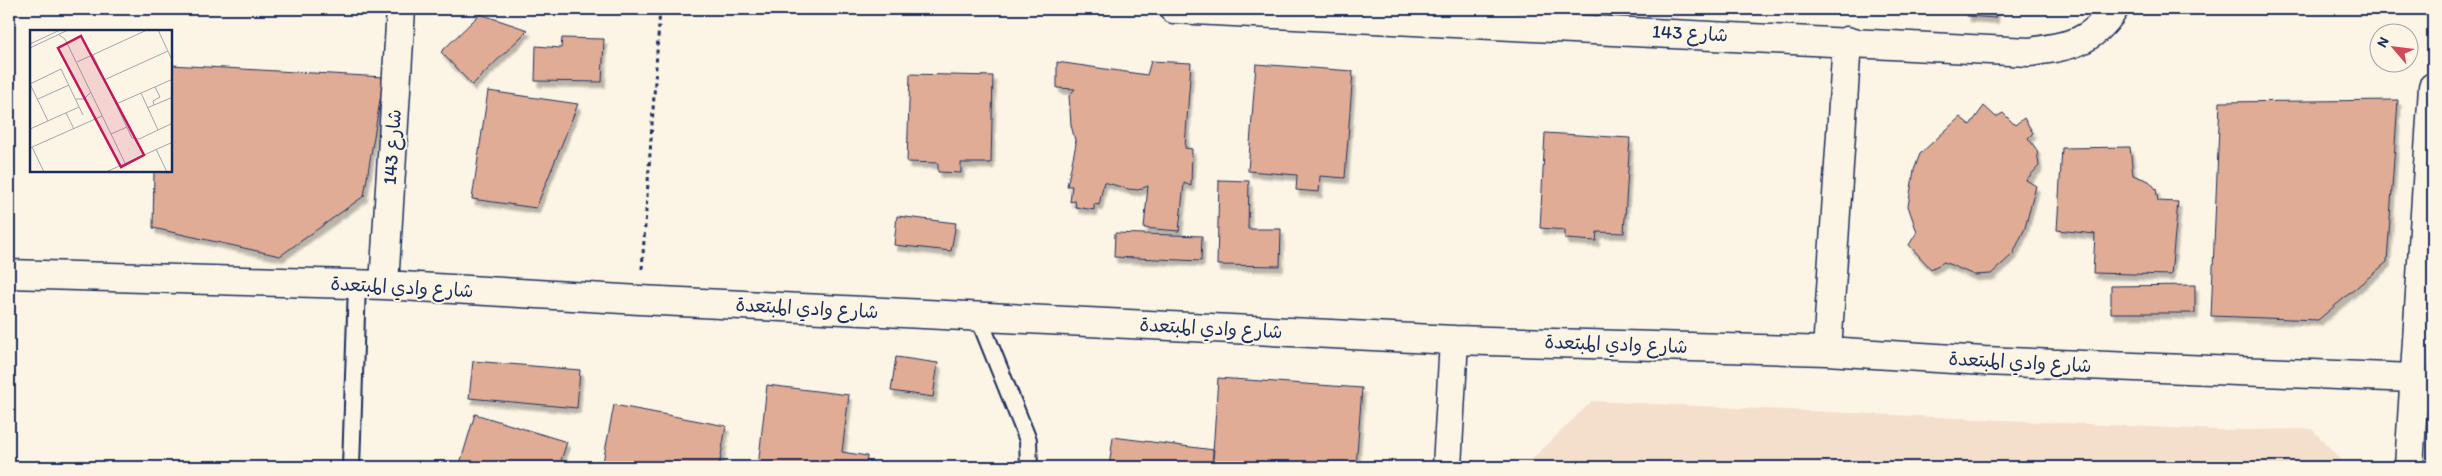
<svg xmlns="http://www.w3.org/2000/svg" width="2442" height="476" viewBox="0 0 2442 476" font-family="Itim,'Playpen Sans Arabic',sans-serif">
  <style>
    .built { fill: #f4dfcd }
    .building { fill: #e1ac95; stroke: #1b2f5e; filter: url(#shadow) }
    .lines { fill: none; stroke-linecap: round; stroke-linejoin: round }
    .lane-casing { stroke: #1b2f5e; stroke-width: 20 }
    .street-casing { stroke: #1b2f5e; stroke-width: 31 }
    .path { stroke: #1b2f5e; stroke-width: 3; stroke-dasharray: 4 4; stroke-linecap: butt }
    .lane { stroke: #fcf5e5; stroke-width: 16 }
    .street { stroke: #fcf5e5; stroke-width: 28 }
    .labels { text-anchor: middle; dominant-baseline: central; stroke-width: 4; stroke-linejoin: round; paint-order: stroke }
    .street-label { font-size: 19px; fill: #1b2f5e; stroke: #fcf5e5 }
    .inset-road { fill: none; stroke: #a2a6af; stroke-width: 1 }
    .view { fill: #c2185b; fill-opacity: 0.15; stroke: #c2185b; stroke-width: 2.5 }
    .inset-edge { fill: none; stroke: #1b2f5e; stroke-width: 2.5 }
  </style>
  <defs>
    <filter id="shadow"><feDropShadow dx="3" dy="5.5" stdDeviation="1" flood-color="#0004"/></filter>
  </defs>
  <rect width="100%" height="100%" fill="#fcf5e5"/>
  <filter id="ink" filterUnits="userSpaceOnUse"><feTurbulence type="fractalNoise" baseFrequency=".02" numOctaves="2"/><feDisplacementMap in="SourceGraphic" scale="10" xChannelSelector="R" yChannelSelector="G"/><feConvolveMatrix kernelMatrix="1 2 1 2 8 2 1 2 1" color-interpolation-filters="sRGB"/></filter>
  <g filter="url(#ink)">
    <path class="built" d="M1592,401L2217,430L2312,429L2348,467H1528V463Z"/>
    <path class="building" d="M1968,9H1996L1995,18L1967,16Z
      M480,14L528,30L472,85L441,52Z
      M562,38L604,39L602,82L535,81L536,46L561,48Z
      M1151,61L1191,63L1185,148L1192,149L1191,186L1184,183L1179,231L1144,228L1148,186L1138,190L1128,189L1104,182L1099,205L1094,204V210L1076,207L1075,201L1070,202L1072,186H1067L1076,144L1071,125L1069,96L1075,89L1057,88V62L1147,75Z
      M1256,64L1353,71L1345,178L1320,176L1319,192L1296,190L1297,175L1248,171Z
      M171,65L384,77L364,196L280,256L153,228L154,171H171Z
      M910,74L993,76L991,163H961V173L938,172V163L907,162Z
      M488,91L578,104L536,208L472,199Z
      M2398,100L2387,262L2318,320L2211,316L2220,102Z
      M1984,106L1996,117L2003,113L2015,125L2024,118L2033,133L2028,138L2037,150L2039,166L2026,180L2036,186L2025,228L2013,254L1991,274L1974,275L1944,262L1931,269L1909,245L1917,232L1908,206L1914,170L1920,154L1960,117L1970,125Z
      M1545,133L1630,138L1624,233L1597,232L1596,241L1565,239V230L1540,228Z
      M2130,147L2133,175L2149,181L2156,189L2158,201L2178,202L2171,275L2093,273L2095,234L2057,230L2062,148Z
      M1219,180L1249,181L1248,229H1281L1280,266L1217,265Z
      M897,216L956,223L951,251L894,245Z
      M1115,233L1202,236L1201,261L1114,257Z
      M2195,285V313H2111V286Z
      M896,357L938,363L933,397L891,391Z
      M473,361L580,370L577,408L469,398Z
      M1218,378L1362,388L1356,467H1212Z
      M767,385L849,395L842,452L867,456L866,467H758Z
      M614,405L726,426L719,467H602Z
      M475,414L567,442L559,467H459Z
      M1113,437L1214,450L1212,467H1109Z"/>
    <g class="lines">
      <defs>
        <path id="lane" d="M978,316L1028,440L1029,467
          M351,467L357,284"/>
        <path id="street" d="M1174,9L2029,52C2069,46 2091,44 2114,9
          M9,274L384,285L640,300L1454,340L1827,351L1984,361L2414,378
          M384,285L401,9
          M1827,351L1847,41
          M1447,467L1454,340
          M2409,467L2433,87"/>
      </defs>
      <use href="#lane" class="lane-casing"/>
      <use href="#street" class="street-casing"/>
      <path class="path" d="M642,269L660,9"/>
      <use href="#lane" class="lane"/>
      <use href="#street" class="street"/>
    </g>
  </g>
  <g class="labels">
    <g class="street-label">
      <text transform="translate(1690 33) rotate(3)">شارع 143</text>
      <text transform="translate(392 147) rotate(-86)">شارع 143</text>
      <text transform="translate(402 287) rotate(3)">شارع وادي المبتعدة</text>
      <text transform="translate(807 308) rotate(3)">شارع وادي المبتعدة</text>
      <text transform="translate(1211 328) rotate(3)">شارع وادي المبتعدة</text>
      <text transform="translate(1616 344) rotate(2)">شارع وادي المبتعدة</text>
      <text transform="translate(2020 362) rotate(3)">شارع وادي المبتعدة</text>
    </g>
  </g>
  <g transform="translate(30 30)">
    <rect width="142" height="142" fill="#fcf5e5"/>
    <path class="inset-road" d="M128,0L143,32M29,5L35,9L95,133M0,14L30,0M0,18L38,0M63,25L102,108L109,109L143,93M47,32L117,0M74,50L138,21M0,54L31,39L53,85M0,54L18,91M111,63L128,100M8,69L39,55M46,69H54L61,62M86,74L143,49M124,75L123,71L130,67L125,57M117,78L143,67M36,83L44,99M0,99L49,77M81,104L97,97M2,117L14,142M0,118L72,86M126,119L137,142M76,142L143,112"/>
    <path class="view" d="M51,6L114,125L91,137L28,18Z"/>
    <rect width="142" height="142" class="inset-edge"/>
  </g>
  <rect width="2442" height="476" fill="none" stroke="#fcf5e5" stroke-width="30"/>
  <rect x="15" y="15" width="2412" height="446" fill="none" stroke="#1b2f5e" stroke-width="2" filter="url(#ink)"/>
  <g transform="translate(2394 48) rotate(298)"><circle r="24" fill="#fcf5e5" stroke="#a2a6af"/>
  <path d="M0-4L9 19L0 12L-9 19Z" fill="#d1495b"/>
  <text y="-8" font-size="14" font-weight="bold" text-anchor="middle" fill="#1b2f5e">N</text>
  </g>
</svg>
